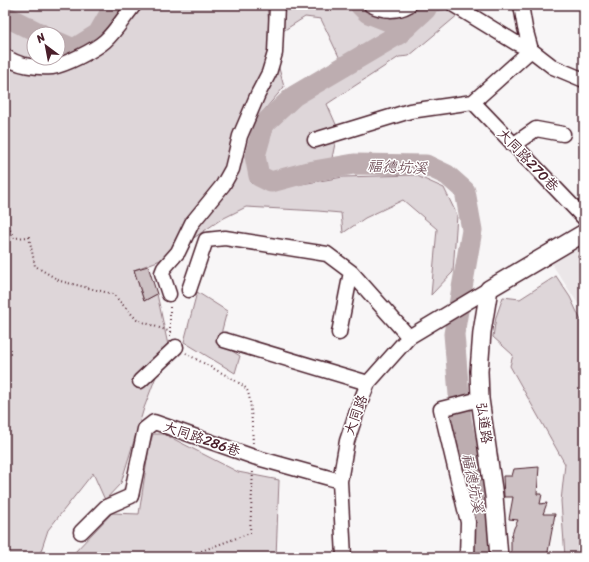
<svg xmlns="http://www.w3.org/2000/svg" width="589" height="562" viewBox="0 0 589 562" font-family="Sriracha,'LXGW WenKai TC',sans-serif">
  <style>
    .built { fill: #ebe6e8 }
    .green { fill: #ded6d9; stroke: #947a82; fill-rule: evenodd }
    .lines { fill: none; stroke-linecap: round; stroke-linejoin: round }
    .river { stroke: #bdadb0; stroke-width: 21 }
    .building { fill: #cdc1c4; stroke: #4a1f2b }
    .minor-casing { stroke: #4a1f2b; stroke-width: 17 }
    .tertiary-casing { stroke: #4a1f2b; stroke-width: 20 }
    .path { stroke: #4a1f2b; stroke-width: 2; stroke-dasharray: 1 3; stroke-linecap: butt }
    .minor { stroke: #fff; stroke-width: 14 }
    .tertiary { stroke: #fff; stroke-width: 17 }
    .labels { text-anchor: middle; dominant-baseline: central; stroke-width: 3; stroke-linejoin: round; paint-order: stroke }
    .street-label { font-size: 14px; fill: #4a1f2b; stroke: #fff }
    .water-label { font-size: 15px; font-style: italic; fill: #72515a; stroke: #fff }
  </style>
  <rect width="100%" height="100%" fill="#f8f6f7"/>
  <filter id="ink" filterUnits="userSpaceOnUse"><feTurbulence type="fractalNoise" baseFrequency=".025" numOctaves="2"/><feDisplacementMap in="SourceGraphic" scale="8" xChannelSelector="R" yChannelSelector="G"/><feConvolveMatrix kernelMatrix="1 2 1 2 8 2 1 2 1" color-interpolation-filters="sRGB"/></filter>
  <g filter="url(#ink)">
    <path class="built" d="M584,244V313L552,264Z"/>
    <path class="green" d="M5,5H267L270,34L284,87L260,115L247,157L251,183L272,189L343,177L415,175L444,188L457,215L453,272L431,295L437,229L403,200L365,218L343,233L341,213L318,211L246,207L220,220L163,259L134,270L144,301L157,294L168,345L144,408L121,483L105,500L93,473L48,530L39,557H5ZM34,34H58V58H34Z
      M285,5H350L366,19L389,29L341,61L321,19L305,17L283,31Z
      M449,9L459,14L409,56L399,57L327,104L338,129L331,163L304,165L277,175L266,169L264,155L273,129L299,102L402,40L434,11Z
      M556,276L570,297L584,327V557H565L561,501L565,464L510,366L513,355L493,337L496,317L503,297L520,299Z
      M197,292L227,311L222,330L221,344L240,356L235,373L184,342Z
      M153,434H164L238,472L279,480L276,557H74L73,554L112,513L139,514L149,447Z"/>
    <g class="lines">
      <path class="river" d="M360,5L368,13L406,28
        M427,5L426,9L399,34L294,96L264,124L255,156L259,176L271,182L308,172L354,164L426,165L447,175L465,191L472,230L454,334L461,419L483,529V557
        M5,16L41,34
        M58,42L74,49L98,34L109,15L111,5"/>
    </g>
    <path class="building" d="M584,252V266L578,256Z
      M148,266L157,294L144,301L134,270Z
      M539,467L537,494H542L540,504L547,503L543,514H555L547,557H511V539L514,528L518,520L509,519L513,497H504L503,476H512L514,469Z"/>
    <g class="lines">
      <defs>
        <path id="minor" d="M371,5C383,11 397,12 409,5
          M454,5L516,43L531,50L553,67L584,80
          M521,5L525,28L531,50
          M5,56C17,66 37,68 52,67C65,65 95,50 105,41C115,32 125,16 134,5
          M473,102L584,218
          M315,140L410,111L473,102L531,50
          M513,145L536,129L563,134
          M189,290L206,240L225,238L327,254L351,272L409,337
          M169,294L162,273L164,268L178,252L192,223L223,185L232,169L240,136L258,94L269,73L275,53L277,5
          M339,333L351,272
          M224,340L368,383
          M140,381L176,347
          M81,532L106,507L131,496L145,429L154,422L254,457L340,481
          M344,557L340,481L347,441L358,408L368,383L409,337L489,289
          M467,557L468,522L441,409L480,399"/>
        <path id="tertiary" d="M499,557L494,496L480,399L479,371L482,332L489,289L584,233"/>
      </defs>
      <use href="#minor" class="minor-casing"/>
      <use href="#tertiary" class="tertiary-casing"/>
      <path class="path" d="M5,219L14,238L29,237L35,266L60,281L113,294L137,320L171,332
        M170,307V336
        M186,353C197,361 243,382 247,390C252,400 252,431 253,443
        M191,557L196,553L250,533L253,470"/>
      <use href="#minor" class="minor"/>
      <use href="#tertiary" class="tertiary"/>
    </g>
  </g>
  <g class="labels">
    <g class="street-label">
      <text transform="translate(528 160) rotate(46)">大同路270巷</text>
      <text transform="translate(356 415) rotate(-70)">大同路</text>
      <text transform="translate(484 423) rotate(82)">弘道路</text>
      <text transform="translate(202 439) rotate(19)">大同路286巷</text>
    </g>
    <g class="water-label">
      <text transform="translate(397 167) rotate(3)">福德坑溪</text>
      <text transform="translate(473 483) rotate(79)">福德坑溪</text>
    </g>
  </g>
  <rect width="589" height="562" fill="none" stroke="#fff" stroke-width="20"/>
  <rect x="10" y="10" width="569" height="542" fill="none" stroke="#4a1f2b" stroke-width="1.5" filter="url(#ink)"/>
  <g transform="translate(46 46) rotate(328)"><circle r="19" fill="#ffffff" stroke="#b7a5aa"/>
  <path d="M0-3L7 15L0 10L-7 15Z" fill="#4a1f2b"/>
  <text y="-6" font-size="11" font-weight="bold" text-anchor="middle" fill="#4a1f2b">N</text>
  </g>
</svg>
